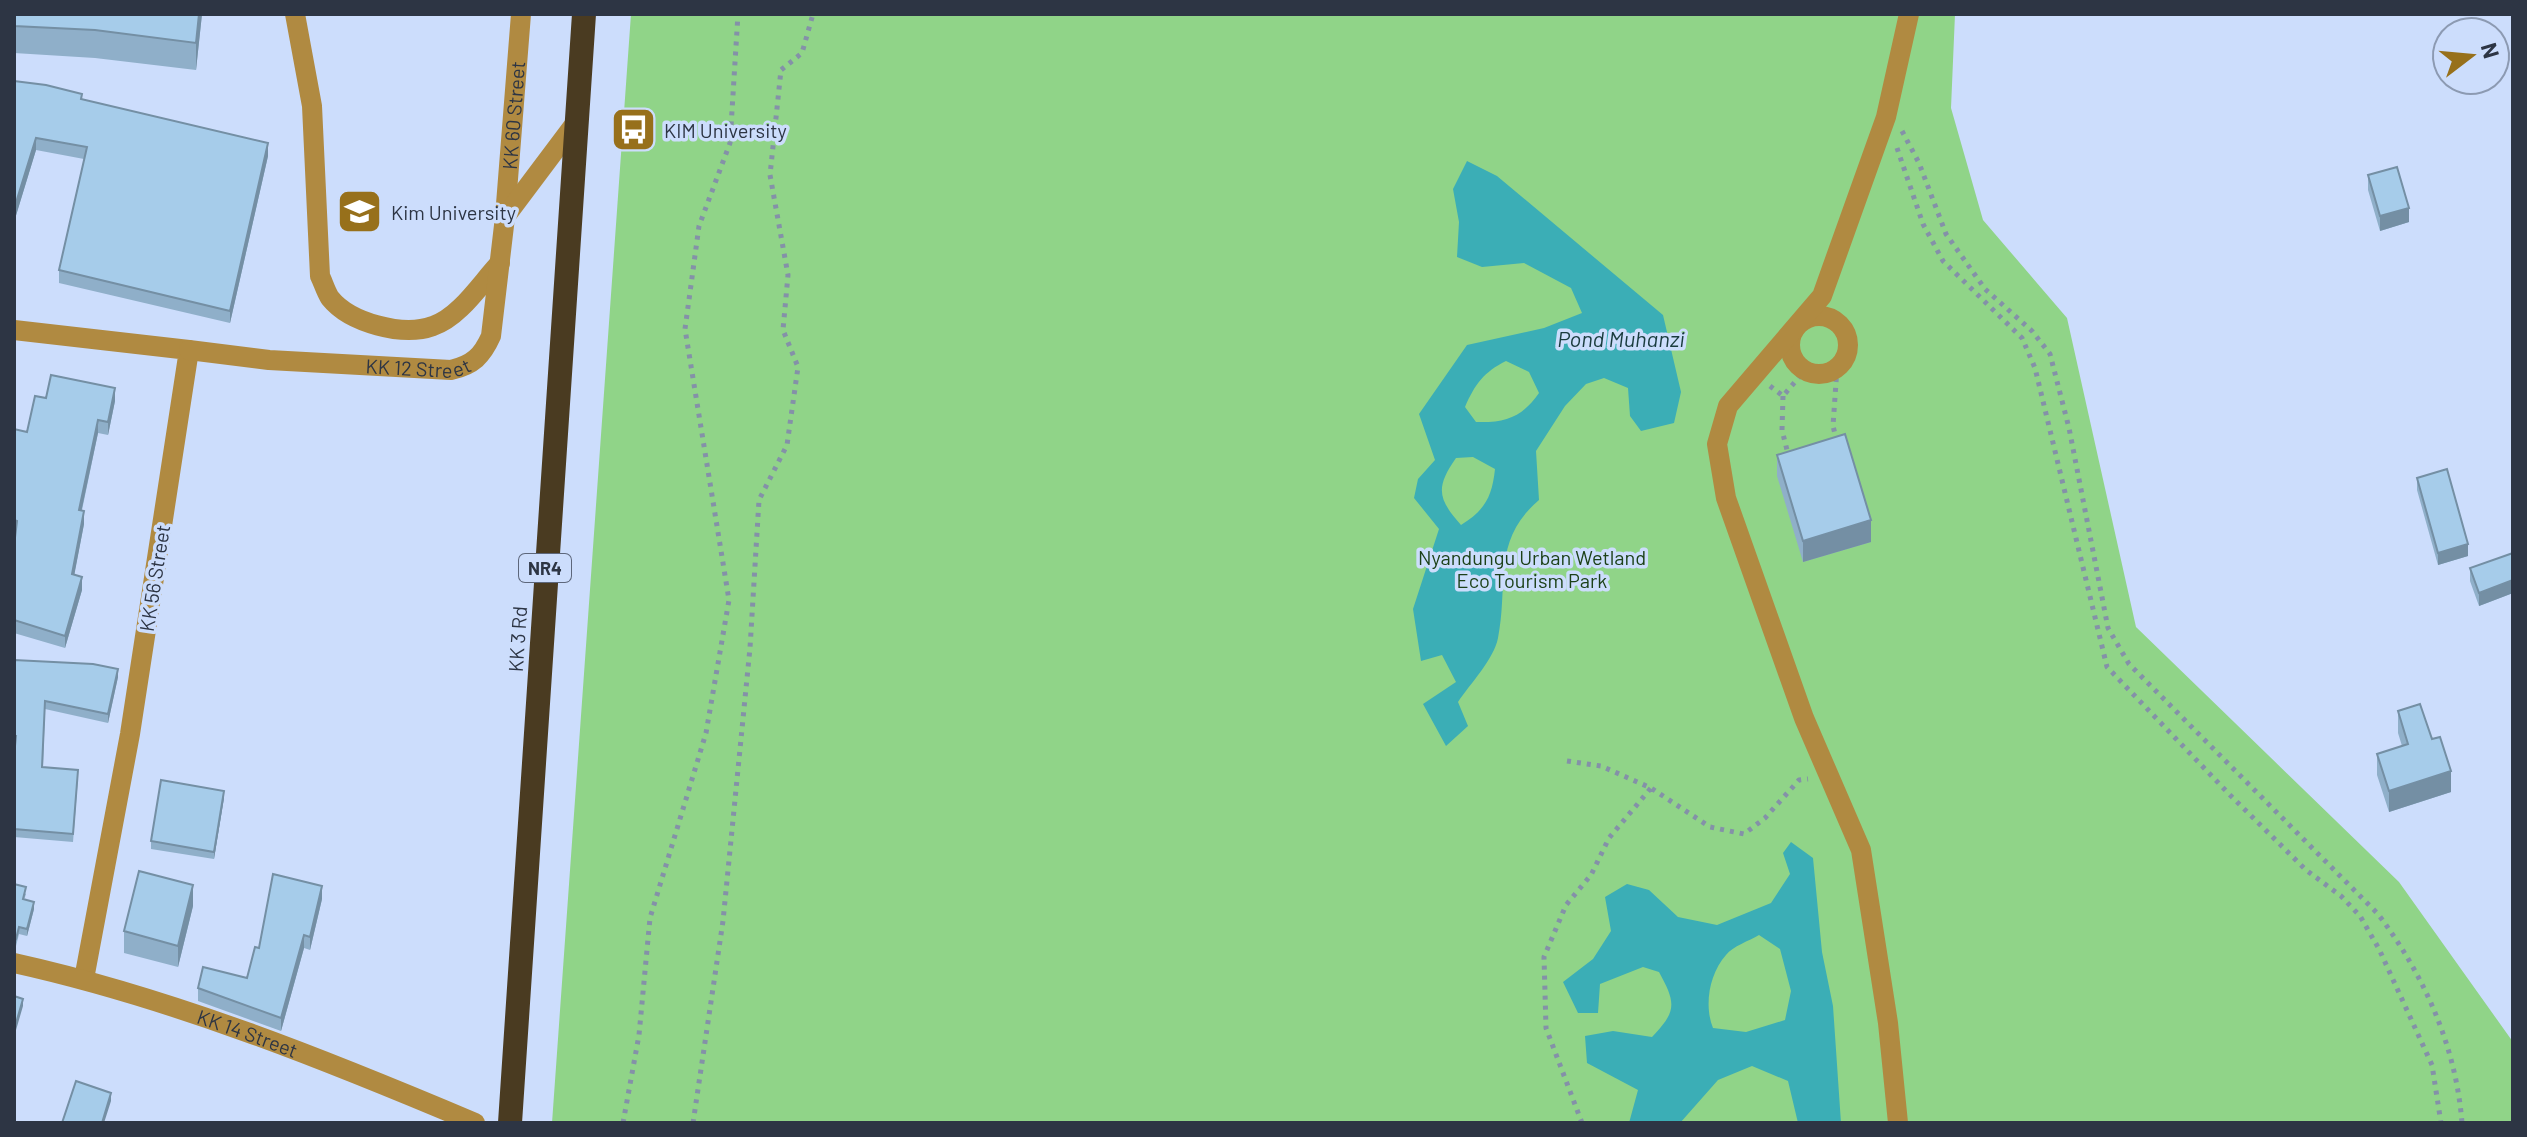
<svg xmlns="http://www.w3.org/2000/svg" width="2527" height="1137" viewBox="0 0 2527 1137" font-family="Barlow,sans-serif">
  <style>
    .green { fill: #90d488 }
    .water { fill: #3baeb6; fill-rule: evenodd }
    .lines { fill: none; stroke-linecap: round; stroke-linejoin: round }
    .path { stroke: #8491a8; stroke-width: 5; stroke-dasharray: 4 6; stroke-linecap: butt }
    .minor { stroke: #b08a41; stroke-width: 20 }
    .highway { stroke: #4a3b21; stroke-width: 24 }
    .wall { fill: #8fafc9 }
    .shaded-wall { fill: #748fa4 }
    .building { fill: #a6ccea; stroke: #748fa4; stroke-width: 2 }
    .labels { text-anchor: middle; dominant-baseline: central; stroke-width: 7; stroke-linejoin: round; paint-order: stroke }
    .shield { fill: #ccddfc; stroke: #5d677b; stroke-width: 2 }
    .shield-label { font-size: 18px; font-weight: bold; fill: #2d3544 }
    .street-label { font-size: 20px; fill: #2d3544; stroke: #ccddfc }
    .poi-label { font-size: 20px; fill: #2d3544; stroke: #ccddfc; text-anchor: start }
    .park-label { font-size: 20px; fill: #1c4118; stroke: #ccddfc }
    .water-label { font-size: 22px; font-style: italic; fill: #1a3c3e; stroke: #ccddfc }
  </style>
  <rect width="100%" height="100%" fill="#ccddfc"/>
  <path class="green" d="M631,14H1955L1951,108L1983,220L2067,318L2136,627L2399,882L2513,1042V1123H552Z"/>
  <path class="water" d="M1467,161L1497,176L1663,315L1681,392L1674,423L1641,431L1630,416L1628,388L1604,378L1586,384L1565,406L1536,451L1539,500C1491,541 1509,584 1498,638C1494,659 1470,684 1458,702L1468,726L1446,746L1423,704L1456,682L1442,655L1421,661L1413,609L1439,529L1414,498L1418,479L1435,460L1419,414L1467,345L1544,328L1582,313L1571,288L1524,263L1482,267L1457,257L1459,222L1453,189ZM1506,361L1529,372L1539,393C1522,417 1506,423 1476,422L1465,407C1475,384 1484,372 1506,361ZM1473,457L1495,469C1492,497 1485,510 1461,525C1438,499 1435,488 1456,458Z
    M1791,842L1813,858L1822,952L1833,1006L1841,1123H1798L1788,1081L1752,1066L1718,1080L1680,1123H1629L1638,1090L1587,1063L1585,1036L1613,1031L1652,1037C1677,1011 1676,1003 1659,972L1643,967L1600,984L1598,1013H1578L1563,982L1593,959L1611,931L1605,897L1627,884L1649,890L1678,917L1717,925L1771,903L1790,874L1783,853ZM1759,935L1780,949L1791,991L1785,1020L1746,1032L1713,1028C1704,1006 1709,974 1726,955C1733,946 1749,941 1759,935Z"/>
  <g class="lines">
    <path class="path" d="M1902,131L1919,163L1946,234L1985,289L2032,331L2050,354L2069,428L2108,628L2129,664L2378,914C2424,975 2456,1046 2462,1123
      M1897,148L1923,224L1943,261L2022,338L2035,368L2107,667L2230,795L2306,870L2341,896L2360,916L2379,949L2432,1065L2441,1123
      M1837,368L1833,426L1837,442
      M1770,386L1783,396L1800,376L1810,373
      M1783,396L1782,430L1789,458
      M1567,761L1601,766L1651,788L1710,827L1744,834L1765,818L1799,780L1808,779
      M623,1123L639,1035L650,918L706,733L729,600L685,329L699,226L730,143L738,14
      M693,1123L723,921L750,648L759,500L787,445L798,367L783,330L788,275L770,175L781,70L802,53L813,14
      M1582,1123L1546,1028L1544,957L1566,905L1591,875L1609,838L1651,788"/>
    <g class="minor">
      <path d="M295,14L312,106L320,276C323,282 326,292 330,298C350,323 403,337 433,326C460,317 481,283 500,263"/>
      <path id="s1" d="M505,217L521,14"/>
      <circle cx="1819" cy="345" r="29"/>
      <path d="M14,330L189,350L130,734L84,979"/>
      <path id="s2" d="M189,350L269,360L451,370C473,365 482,356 491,336L505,217L574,125"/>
      <path id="s3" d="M14,963C172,998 326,1060 475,1123"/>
      <path d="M1898,1123L1888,1023L1861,850L1804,718L1726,498L1717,444L1728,406L1822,296L1886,117L1909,14"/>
    </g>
    <path class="highway" d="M510,1123L584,14"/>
  </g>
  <path class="wall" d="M14,14H202L196,70L95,58L14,53Z
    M14,81L82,99L268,156L230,323L59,283V270L84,159L36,150L14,222Z
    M2368,175L2409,222L2380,231L2368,190Z
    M46,398L115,401L108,435L98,433L82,510L84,524L74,575L82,590L65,648L14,633V546L15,533L14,532V429L27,432Z
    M1777,455L1871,542L1803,562L1777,476Z
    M2417,478L2468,556L2438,565L2417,490Z
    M2513,553V593L2479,606L2470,581V568Z
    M14,660L118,677L108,723L45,709L43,767L78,778L73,842L14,837Z
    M2398,711L2432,739L2451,792L2389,812L2377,775V754L2402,746L2398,733Z
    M224,798L214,859L151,849V841Z
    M14,884L26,894L24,900L34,909L27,936L19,934L16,946H14Z
    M322,899L310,950L304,948L281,1031L198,1001V988L247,978L259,948Z
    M193,906L178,967L124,953V931Z"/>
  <path class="shaded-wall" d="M199,14H202L196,70V43Z
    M36,138V150L14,222V209Z
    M268,143V156L230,323V311Z
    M2409,208V222L2380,231V216Z
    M115,388V401L108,435V422Z
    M98,420V433L79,522V510Z
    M84,511V524L72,587V574Z
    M1871,520V542L1803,562V541Z
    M2468,544V556L2438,565V553Z
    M82,577V590L65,648V636Z
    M2513,580V593L2479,606V593Z
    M118,669V677L108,723V714Z
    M2451,771V792L2389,812V791Z
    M224,791V798L214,859V852Z
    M193,885V906L178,967V946Z
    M322,886V899L310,950V937Z
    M34,902V909L27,936V929Z
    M304,935V948L281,1031V1018Z
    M23,999V1006L14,1037V1030Z
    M111,1093V1101L104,1123H102Z"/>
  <path class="building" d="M14,14H199L196,43L95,30L14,26Z
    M14,81L46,85L82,94L81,99L268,143L230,311L59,270L87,147L36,138L14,209Z
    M2397,167L2409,208L2380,216L2368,175Z
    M51,375L115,388L108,422L98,420L79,510L84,511L72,574L82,577L65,636L14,620V546L17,521L14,520V429L27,432L35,396L46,398Z
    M1845,434L1871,520L1803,541L1777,455Z
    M2447,469L2468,544L2438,553L2417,478Z
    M2513,553V580L2479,593L2470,568Z
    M14,660L93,664L118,669L108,714L45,701L42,767L78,770L73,834L14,829V756L16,736H14Z
    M2420,704L2432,739L2440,737L2451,771L2389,791L2377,754L2408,744L2398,711Z
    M161,780L224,791L214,852L151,841Z
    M139,871L193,885L178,946L124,931Z
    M273,874L322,886L310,937L304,935L281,1018L198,988L203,967L247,978L255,947L259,948Z
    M14,884L26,887L23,899L34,902L27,929L19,927L16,939L14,938Z
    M14,996L23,999L14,1030Z
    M76,1081L111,1093L102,1123H62Z"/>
  <defs>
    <symbol id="bus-square" viewBox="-11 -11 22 22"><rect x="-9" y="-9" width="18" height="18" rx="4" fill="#97701b" stroke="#ccddfc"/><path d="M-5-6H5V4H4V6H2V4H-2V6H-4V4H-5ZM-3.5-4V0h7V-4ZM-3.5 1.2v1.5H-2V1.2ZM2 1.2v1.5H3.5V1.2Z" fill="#fff"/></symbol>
    <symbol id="school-square" viewBox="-11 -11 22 22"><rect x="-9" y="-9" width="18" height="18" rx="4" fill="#97701b" stroke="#ccddfc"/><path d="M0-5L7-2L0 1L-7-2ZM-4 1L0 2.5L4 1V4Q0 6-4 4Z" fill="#fff"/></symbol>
  </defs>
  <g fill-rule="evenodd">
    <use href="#bus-square" x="608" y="104" width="51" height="51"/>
    <use href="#school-square" x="334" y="186" width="51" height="51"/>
  </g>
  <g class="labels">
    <rect class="shield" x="519" y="554" width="52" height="28" rx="6"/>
    <g class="shield-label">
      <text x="545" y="568">NR4</text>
    </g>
    <g class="street-label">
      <text stroke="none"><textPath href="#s1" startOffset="102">KK 60 Street</textPath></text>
      <text stroke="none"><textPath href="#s2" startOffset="230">KK 12 Street</textPath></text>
      <text transform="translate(154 578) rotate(-81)">KK 56 Street</text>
      <text transform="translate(517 639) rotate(-86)">KK 3 Rd</text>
      <text stroke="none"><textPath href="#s3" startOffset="244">KK 14 Street</textPath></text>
    </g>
    <g class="poi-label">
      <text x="664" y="130">KIM University</text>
      <text x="391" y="212">Kim University</text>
    </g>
    <g class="park-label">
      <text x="1532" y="557">Nyandungu Urban Wetland<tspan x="1532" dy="23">Eco Tourism Park</tspan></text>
    </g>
    <g class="water-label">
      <text x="1621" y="338">Pond Muhanzi</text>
    </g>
  </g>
  <rect width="2527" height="1137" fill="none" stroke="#2d3544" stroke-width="32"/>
  <g transform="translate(2471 56) rotate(74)"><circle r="38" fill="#ccddfc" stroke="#8c9ab2" stroke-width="2"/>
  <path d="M0-6L14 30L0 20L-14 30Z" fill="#97701b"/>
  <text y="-12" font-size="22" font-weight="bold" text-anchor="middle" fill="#2d3544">N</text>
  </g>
</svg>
